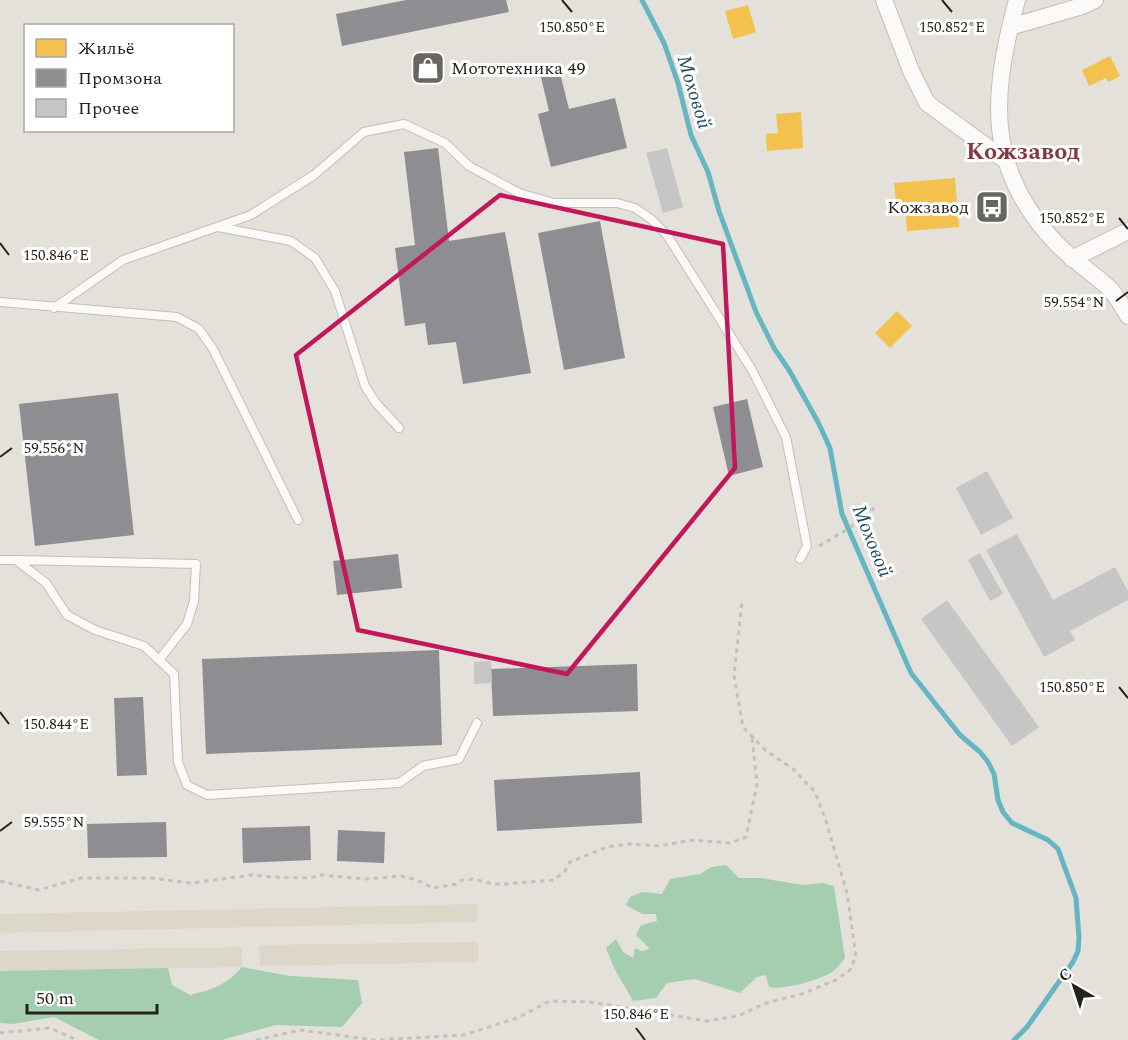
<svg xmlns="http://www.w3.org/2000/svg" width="1128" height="1040" viewBox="0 0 1128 1040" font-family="Spectral,serif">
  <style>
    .built { fill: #dcd7c9 }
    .forest { fill: #a5cdaf }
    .homes { fill: #f2c14e }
    .industry { fill: #8d8d92 }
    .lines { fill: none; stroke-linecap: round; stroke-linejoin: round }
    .stream { stroke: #66b5c2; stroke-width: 5 }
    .building { fill: #c7c6c6 }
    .lane-casing { stroke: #c1bfba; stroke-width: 10 }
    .street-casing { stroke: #c1bfba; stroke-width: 18 }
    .path { stroke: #c3c1bf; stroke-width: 3; stroke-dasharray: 4.5 4.5; stroke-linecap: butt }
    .lane { stroke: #fbfaf9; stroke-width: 8 }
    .street { stroke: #fbfaf9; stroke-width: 16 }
    .marked { fill: none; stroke: #c2185b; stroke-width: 4.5; stroke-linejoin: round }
    .ticks { fill: none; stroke: #25231e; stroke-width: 2 }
    .labels { text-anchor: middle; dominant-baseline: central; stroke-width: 6; stroke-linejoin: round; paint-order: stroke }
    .poi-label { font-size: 18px; fill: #25231e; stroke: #fff; text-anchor: start }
    .water-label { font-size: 20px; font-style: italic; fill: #1e4d57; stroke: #fff }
    .district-label { font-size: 24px; font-weight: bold; fill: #823a43; stroke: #fff }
    .ticks-label { font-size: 15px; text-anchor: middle; fill: #25231e; stroke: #fff; stroke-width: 6; stroke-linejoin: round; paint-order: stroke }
  </style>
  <rect width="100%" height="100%" fill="#e4e1da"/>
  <path class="built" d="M477,904V922L0,933V914Z
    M478,942V962L260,966L259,945Z
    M242,947V967L0,971V951Z"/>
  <path class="forest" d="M726,865L739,878H761L803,885L823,883L834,886L845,958C841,962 838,967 835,970C825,979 781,991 769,987L766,975L757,977L740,993L695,979L667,983L656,998L633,1001L614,968L606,948L616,939L623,952L633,958L635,948L642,951L650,949L636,935L641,925L657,921L656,914H642L626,905L630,897L642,892L662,894L670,879L700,874L711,867Z
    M242,967L290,976L358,980L362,1003L342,1027L276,1025L222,1040H99L54,1017L13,1024L0,1023V971L168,968L172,985L190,995C214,989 226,985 242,967Z"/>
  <path class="homes" d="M748,5L756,32L733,39L725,11Z
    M1110,56L1120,76L1108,82L1106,78L1089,86L1082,70Z
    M801,112L803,148L767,151L766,134L778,133L776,114Z
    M955,178L959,227L907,231L906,215L897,216L894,183Z
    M897,311L912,326L890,348L875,333Z"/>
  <path class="industry" d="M406,0H506L509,12L342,46L336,14Z
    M559,69L569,109L615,98L627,148L551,167L538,114L549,111L540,73Z
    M438,148L449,241L505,232L531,373L463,384L456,342L428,345L425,323L405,326L395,248L415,245L404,152Z
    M600,221L625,358L564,370L538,233Z
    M118,393L134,535L35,546L19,404Z
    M747,399L763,467L729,476L713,407Z
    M398,554L402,588L337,595L333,561Z
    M439,650L442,745L206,754L202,659Z
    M637,664L638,711L493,716L491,669Z
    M143,697L147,775L117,776L114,698Z
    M640,772L642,823L497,831L494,780Z
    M166,822L167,857L88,858L87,824Z
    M310,826L311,860L243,863L242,828Z
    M338,830L385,832L384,863L337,861Z"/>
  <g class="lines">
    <path class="stream" d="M642,0L664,43L678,83L691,135L708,172L719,211L756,312L774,348L789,370L818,422L830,448L842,514L911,673L960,735L980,752L988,762L994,774L998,800L1003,812L1012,823L1048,840L1058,849L1076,898L1079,938L1078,951L1073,962L1027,1027L1014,1040"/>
  </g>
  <path class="building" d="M667,148L683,207L663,213L646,153Z
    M987,471L1013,518L981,535L956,488Z
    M1017,534L1053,600L1115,567L1128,591V600L1070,631L1075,640L1044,657L986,550Z
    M980,553L1003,594L990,601L968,560Z
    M947,600L1039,727L1012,746L921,619Z
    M491,661L492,683L474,684V662Z"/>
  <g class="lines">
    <defs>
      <path id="lane" d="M218,227L291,241L315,258L335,291L365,386L376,403L399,428
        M0,302L177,317L199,329L213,349L298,520
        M54,308L123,260L251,215L314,175L364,132L404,124L445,143L469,166L519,193L554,203H617L635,208L651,219L667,235L752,370L786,437L807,546L800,559
        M0,560H16L46,583L67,615L95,630L144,646L174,674L178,762L187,785L207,795L399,783L423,766L459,759L477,723
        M17,560L196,564L194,601L187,624L159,660"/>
      <path id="street" d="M884,0L911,71L927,103L1005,160
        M1017,0C992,93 984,167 1055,242C1071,259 1090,271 1107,286C1116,294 1122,306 1128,316
        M1010,27L1082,6L1095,0
        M1072,259L1128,231"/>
    </defs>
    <use href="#lane" class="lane-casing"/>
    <use href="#street" class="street-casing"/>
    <path class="path" d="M819,546L848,529L878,505
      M0,881L39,890L81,878H151L191,883L252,875L271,877L310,878L321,875L366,879L401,876L417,880L433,888L456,884L462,880L473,879L494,884H504L554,880L565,871L570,862L602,849L613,846L630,844L660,846L691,840L730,843L746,837L757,784L752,738
      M0,1033L50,1028L77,1040
      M256,1040L301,1030L374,1040L464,1035L517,1018L550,1001L590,1002L707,1021L738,1016L766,1003L802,994L836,980L850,970L856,956L847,893L825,818L815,792L793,769L765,750L743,727L734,676L742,600"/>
    <use href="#lane" class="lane"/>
    <use href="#street" class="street"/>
  </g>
  <path class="marked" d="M500,195L723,244L735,468L567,674L358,630L296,355Z"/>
  <path class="ticks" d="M562,0L572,12M942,0L952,12M1119,218L1128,229M0,243L9,255M1116,301L1128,292M0,457L12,448M1119,687L1128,698M0,712L9,724M0,831L12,822M636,1028L645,1040"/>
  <defs>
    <symbol id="shop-square" viewBox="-11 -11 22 22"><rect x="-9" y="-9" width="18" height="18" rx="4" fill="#686660" stroke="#fff"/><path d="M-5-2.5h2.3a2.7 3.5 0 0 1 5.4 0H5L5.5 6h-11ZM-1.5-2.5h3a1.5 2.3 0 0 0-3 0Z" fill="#fff"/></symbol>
    <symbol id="bus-square" viewBox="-11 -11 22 22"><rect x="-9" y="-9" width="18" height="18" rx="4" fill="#686660" stroke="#fff"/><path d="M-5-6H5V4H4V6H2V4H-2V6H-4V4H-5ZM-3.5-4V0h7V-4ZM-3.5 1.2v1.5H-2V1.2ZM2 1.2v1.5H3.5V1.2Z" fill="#fff"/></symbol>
  </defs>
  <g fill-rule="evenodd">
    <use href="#shop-square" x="409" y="49" width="38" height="38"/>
    <use href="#bus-square" x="973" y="188" width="38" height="38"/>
  </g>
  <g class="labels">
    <g class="poi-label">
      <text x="451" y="68">Мототехника 49</text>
      <text x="969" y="207" text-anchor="end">Кожзавод</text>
    </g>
    <g class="water-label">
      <text transform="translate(694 92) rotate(73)">Моховой</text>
      <text transform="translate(872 541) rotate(68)">Моховой</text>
    </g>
    <g class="district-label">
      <text x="1023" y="152">Кожзавод</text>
    </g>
  </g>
  <g class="ticks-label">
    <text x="572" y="32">150.850°E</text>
    <text x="952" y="32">150.852°E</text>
    <text x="1072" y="223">150.852°E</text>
    <text x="56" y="260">150.846°E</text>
    <text x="1074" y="307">59.554°N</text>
    <text x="54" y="453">59.556°N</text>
    <text x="1072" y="692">150.850°E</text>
    <text x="56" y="729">150.844°E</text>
    <text x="54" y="827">59.555°N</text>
    <text x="636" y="1019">150.846°E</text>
  </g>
  <rect x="24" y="24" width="210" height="108" fill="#ffffff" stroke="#a8a7a5" stroke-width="1.5"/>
  <rect x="36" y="39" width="30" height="18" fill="#f2c14e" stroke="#a8a7a5" stroke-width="1.5"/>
  <text x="78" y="54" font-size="18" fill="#25231e">Жильё</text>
  <rect x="36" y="69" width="30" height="18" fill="#8d8d92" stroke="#a8a7a5" stroke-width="1.5"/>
  <text x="78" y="84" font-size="18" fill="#25231e">Промзона</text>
  <rect x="36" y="99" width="30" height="18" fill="#c7c6c6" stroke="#a8a7a5" stroke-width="1.5"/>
  <text x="78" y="114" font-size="18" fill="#25231e">Прочее</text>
  <g transform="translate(1074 986) rotate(321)" stroke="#ffffff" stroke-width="4.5" paint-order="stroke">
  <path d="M0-4.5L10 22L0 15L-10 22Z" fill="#25231e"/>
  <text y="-9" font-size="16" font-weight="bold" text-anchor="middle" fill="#25231e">С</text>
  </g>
  <path d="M27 1004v9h130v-9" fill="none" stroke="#25231e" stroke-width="3"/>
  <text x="36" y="1004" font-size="18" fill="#25231e" stroke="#ffffff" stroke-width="4.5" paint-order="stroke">50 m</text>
</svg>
